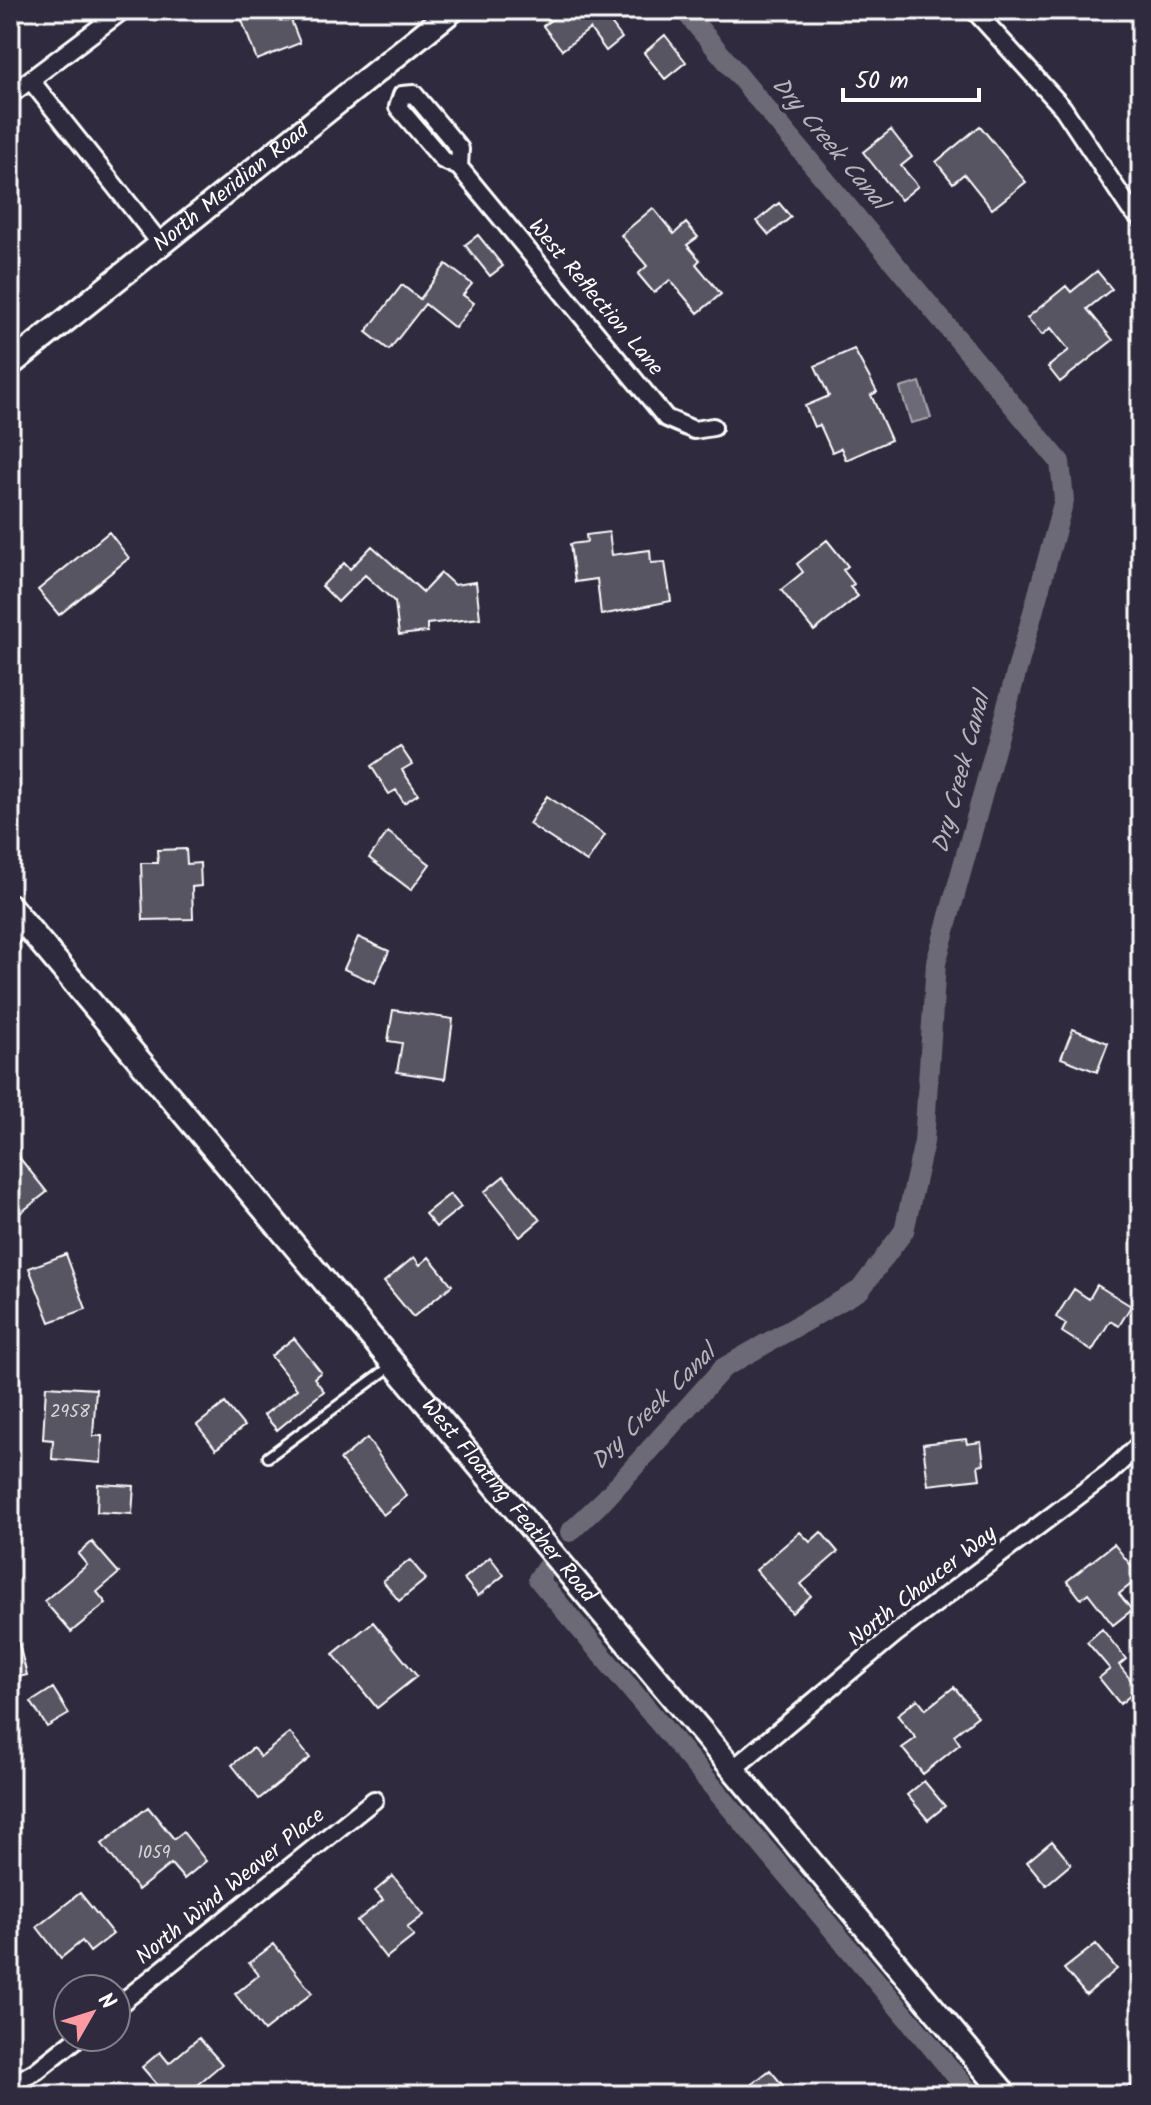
<svg xmlns="http://www.w3.org/2000/svg" width="1151" height="2105" viewBox="0 0 1151 2105" font-family="Kalam,sans-serif">
  <style>
    .water { fill: #6d6a77; stroke: #a7a6ad; stroke-width: 2 }
    .lines { fill: none; stroke-linecap: round; stroke-linejoin: round }
    .canal { stroke: #6d6a77; stroke-width: 20 }
    .building { fill: #595564; stroke: #fff; stroke-width: 2 }
    .lane-casing { stroke: #fff; stroke-width: 14 }
    .street-casing { stroke: #fff; stroke-width: 22 }
    .secondary-casing { stroke: #fff; stroke-width: 28 }
    .lane { stroke: #2f2a3d; stroke-width: 8 }
    .street { stroke: #2f2a3d; stroke-width: 16 }
    .secondary { stroke: #2f2a3d; stroke-width: 22 }
    .labels { text-anchor: middle; dominant-baseline: central; stroke-width: 7; stroke-linejoin: round; paint-order: stroke }
    .number-label { font-size: 18px; fill: #d6d4d8 }
    .street-label { font-size: 22px; fill: #fff; stroke: #2f2a3d }
    .water-label { font-size: 24px; font-style: italic; fill: #b6b4bb; stroke: #2f2a3d }
  </style>
  <rect width="100%" height="100%" fill="#2f2a3d"/>
  <filter id="ink" filterUnits="userSpaceOnUse"><feTurbulence type="fractalNoise" baseFrequency=".0125" numOctaves="2"/><feDisplacementMap in="SourceGraphic" scale="16" xChannelSelector="R" yChannelSelector="G"/><feConvolveMatrix kernelMatrix="1 2 1 2 8 2 1 2 1" color-interpolation-filters="sRGB"/></filter>
  <g filter="url(#ink)">
    <path class="water" d="M920,382L931,418L911,423L900,388Z"/>
    <g class="lines">
      <path class="canal" d="M570,1532L606,1498L723,1368L860,1290L904,1231L924,1142L936,963L1064,500L1060,462L684,10
        M546,1568L538,1579L972,2095"/>
    </g>
    <path class="building" d="M238,10H287L300,43L257,60Z
      M564,10H601L622,38L606,51L590,29L562,50L543,26Z
      M665,35L686,62L665,79L644,53Z
      M980,126L1026,182L992,209L964,174L953,183L936,162Z
      M891,130L912,157L901,166L918,186L901,200L863,152Z
      M779,203L791,217L769,235L757,221Z
      M653,208L674,234L686,223L698,237L687,245L700,260L696,264L721,294L698,313L670,280L654,293L638,274L647,266L621,235Z
      M478,235L503,266L490,276L465,245Z
      M446,264L472,284L463,295L474,303L455,328L425,304L389,350L366,332L402,285L420,299Z
      M1097,271L1112,289L1087,309L1113,340L1060,382L1048,367L1069,350L1051,328L1042,335L1027,318L1066,286L1071,292Z
      M854,349L877,392L871,395L891,440L846,460L841,448L832,452L820,425L814,427L805,406L829,396L815,366Z
      M109,532L129,558L59,615L38,590Z
      M609,532L612,555L650,550L651,563L665,562L671,601L601,615L597,579L575,582L570,544L587,542L586,535Z
      M827,540L848,566L843,570L854,584L850,587L858,596L814,631L781,590L803,572L797,564Z
      M372,546L423,592L441,573L454,585L476,582L480,618L427,624V632L399,635L395,602L365,575L338,602L322,586L344,563L350,569Z
      M400,746L412,764L402,770L418,794L404,803L396,790L389,794L371,766Z
      M547,796L605,835L587,862L529,824Z
      M388,832L430,864L411,890L369,858Z
      M186,849L187,864L200,863L201,886L192,887L193,919L143,920L141,863H158L157,850Z
      M358,937L389,951L375,983L344,969Z
      M393,1010L453,1019L445,1079L397,1072L402,1043L388,1041Z
      M1073,1029L1108,1043L1097,1072L1061,1058Z
      M10,1146L47,1192L10,1221Z
      M504,1176L540,1220L520,1237L484,1192Z
      M450,1194L461,1207L436,1227L425,1214Z
      M66,1254L86,1309L50,1322L29,1268Z
      M414,1257L420,1265L429,1257L452,1285L413,1317L384,1282Z
      M1097,1285L1131,1306L1119,1326L1110,1321L1092,1351L1062,1332L1066,1324L1056,1317L1074,1289L1089,1299Z
      M294,1338L321,1372L314,1378L324,1391L277,1430L264,1415L297,1389L271,1356Z
      M46,1386L96,1389L93,1436H102L101,1463L52,1459L53,1440L43,1439Z
      M225,1403L244,1426L216,1449L197,1425Z
      M367,1438L407,1496L383,1515L340,1460Z
      M966,1439L967,1444L981,1442L984,1464L978,1465L980,1479L928,1485L923,1444Z
      M98,1484L134,1486L132,1514L97,1512Z
      M800,1532L810,1542L821,1532L838,1552L801,1584L811,1596L792,1613L756,1570Z
      M92,1542L119,1573L97,1592L106,1603L71,1632L44,1601L87,1565L78,1554Z
      M1114,1544L1140,1577L1119,1594L1132,1610L1113,1625L1088,1593L1081,1599L1067,1581Z
      M490,1557L504,1575L478,1596L464,1579Z
      M410,1560L426,1579L399,1601L383,1581Z
      M373,1622L417,1676L377,1708L333,1654Z
      M10,1629H15L27,1675L10,1679Z
      M1102,1629L1126,1659L1119,1665L1138,1689L1120,1704L1099,1678L1110,1669L1087,1642Z
      M954,1687L978,1716L954,1735L960,1744L923,1774L902,1748L916,1738L897,1715L918,1699L926,1709Z
      M53,1688L69,1714L47,1727L31,1702Z
      M290,1733L310,1758L259,1799L232,1765L253,1748L260,1757Z
      M924,1781L945,1806L928,1820L907,1795Z
      M148,1807L174,1839L183,1832L206,1861L184,1879L171,1864L138,1890L102,1844Z
      M1052,1841L1071,1864L1046,1885L1027,1862Z
      M393,1876L424,1915L407,1928L414,1936L386,1958L357,1921L383,1900L375,1891Z
      M80,1893L113,1934L90,1952L82,1941L61,1958L37,1927Z
      M274,1944L312,1993L264,2031L235,1994L259,1975L249,1963Z
      M1096,1944L1117,1969L1086,1995L1064,1969Z
      M199,2038L222,2064L185,2095H166L142,2067L160,2052L169,2063Z
      M770,2070L791,2095H761L752,2084Z"/>
    <g class="lines">
      <defs>
        <path id="lane" d="M268,1457L394,1364
          M1129,2095L1141,2084"/>
        <path id="street" d="M974,10L1063,108L1130,209L1141,219
          M32,82L161,244
          M10,95L123,10
          M459,167L460,149L414,94L402,95L398,107L443,160L459,167L666,418L694,430L713,427
          M10,937L25,924
          M733,1769L895,1634L1110,1472L1141,1443
          M116,2007L374,1800
          M10,2086L36,2071L79,2037"/>
        <g id="secondary">
          <path id="s1" d="M10,365L453,10"/>
          <path id="s2" d="M10,906L1006,2095"/>
        </g>
      </defs>
      <use href="#lane" class="lane-casing"/>
      <use href="#street" class="street-casing"/>
      <use href="#secondary" class="secondary-casing"/>
      <use href="#lane" class="lane"/>
      <use href="#street" class="street"/>
      <use href="#secondary" class="secondary"/>
    </g>
  </g>
  <g class="labels">
    <g class="number-label">
      <text x="70" y="1412">2958</text>
      <text x="154" y="1853">1059</text>
    </g>
    <g class="street-label">
      <text stroke="none"><textPath href="#s1" startOffset="284">North Meridian Road</textPath></text>
      <text transform="translate(595 298) rotate(50)">West Reflection Lane</text>
      <text stroke="none"><textPath href="#s2" startOffset="776">West Floating Feather Road</textPath></text>
      <text transform="translate(923 1587) rotate(-38)">North Chaucer Way</text>
      <text transform="translate(231 1887) rotate(-39)">North Wind Weaver Place</text>
    </g>
    <g class="water-label">
      <text transform="translate(829 144) rotate(50)">Dry Creek Canal</text>
      <text transform="translate(962 773) rotate(-75)">Dry Creek Canal</text>
      <text transform="translate(654 1408) rotate(-45)">Dry Creek Canal</text>
    </g>
  </g>
  <rect width="1151" height="2105" fill="none" stroke="#2f2a3d" stroke-width="40"/>
  <rect x="20" y="20" width="1111" height="2065" fill="none" stroke="#fff" stroke-width="3" filter="url(#ink)"/>
  <g transform="translate(92 2013) rotate(51)"><circle r="38" fill="#2f2a3d" stroke="#827f8b" stroke-width="2"/>
  <path d="M0-6L14 30L0 20L-14 30Z" fill="#ff9aa2"/>
  <text y="-12" font-size="22" font-weight="bold" text-anchor="middle" fill="#ffffff">N</text>
  </g>
  <path d="M843 88v12h136v-12" fill="none" stroke="#ffffff" stroke-width="4"/>
  <text x="855" y="88" font-size="24" fill="#ffffff" stroke="#2f2a3d" stroke-width="6" paint-order="stroke">50 m</text>
</svg>
